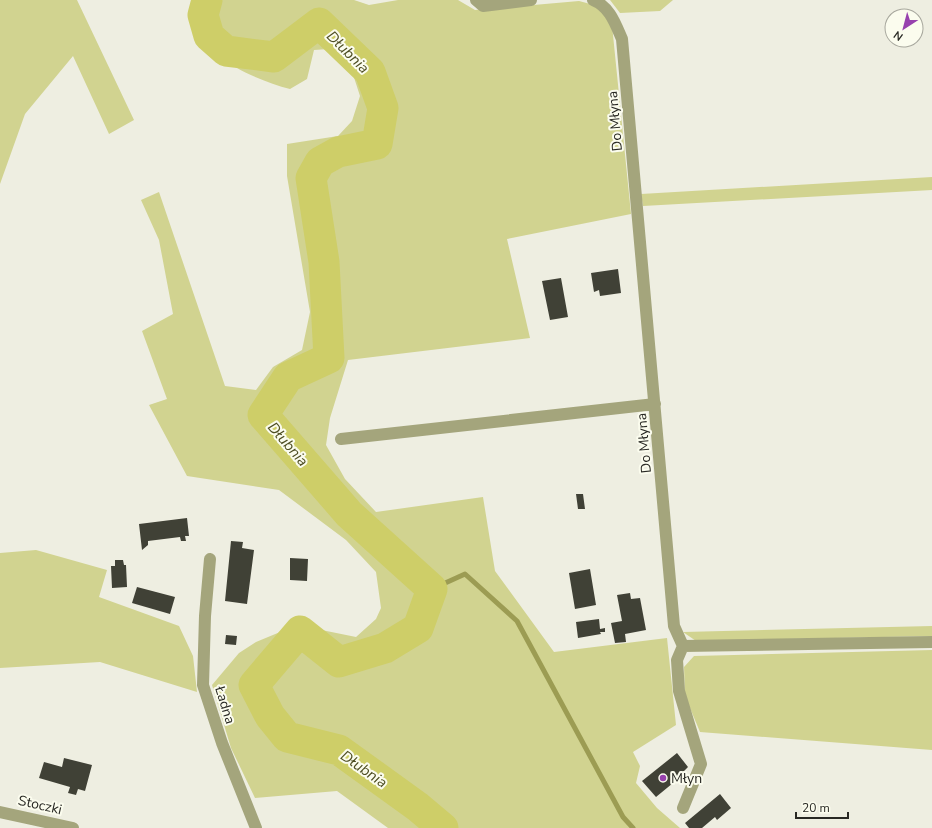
<svg xmlns="http://www.w3.org/2000/svg" width="932" height="828" viewBox="0 0 932 828" font-family="'Nunito Sans',sans-serif">
  <style>
    .green { fill: #d1d390 }
    .lines { fill: none; stroke-linecap: round; stroke-linejoin: round }
    .stream { stroke: #9c9c53; stroke-width: 5 }
    .river { stroke: #cece68; stroke-width: 31 }
    .building { fill: #404136 }
    .minor { stroke: #a4a57c; stroke-width: 12 }
    .poi-dot { fill: #9741ae; stroke: #fbfcee; stroke-width: 1.5 }
    .labels { text-anchor: middle; dominant-baseline: central; stroke-width: 4; stroke-linejoin: round; paint-order: stroke }
    .street-label { font-size: 14px; fill: #282823; stroke: #fbfcee }
    .poi-label { font-size: 14px; fill: #282823; stroke: #fbfcee; text-anchor: start }
    .water-label { font-size: 15px; font-style: italic; fill: #4e4e23; stroke: #fbfcee }
  </style>
  <rect width="100%" height="100%" fill="#eeeee1"/>
  <path class="green" d="M0,0H77L134,120L109,134L73,56L25,114L0,184Z
    M193,0H354L369,5L398,0H458L475,10L579,1L598,6L612,25L631,214L507,239L530,338L348,360L330,418L326,445L345,479L376,512L483,497L495,571L554,652L667,638L676,725L633,752L640,766L636,783L657,808L680,828H388L337,791L255,798L231,748L212,685L239,653L256,642L297,625L356,637L376,619L381,608L376,572L346,540L279,490L187,476L149,405L167,399L142,331L173,314L159,240L141,200L159,192L225,386L256,390L273,367L302,350L310,312L287,176V144L338,136L352,121L360,96L349,62L329,49L314,50L307,79L290,89C256,80 207,59 193,24C190,18 193,7 193,0Z
    M610,0H673L660,11L620,13Z
    M932,177V190L643,206L641,194Z
    M36,550L107,570L99,597L179,626L193,656L197,692L100,662L0,668V553Z
    M932,626V636L696,641L683,632Z
    M932,650V750L700,732L685,696L684,667L694,656Z"/>
  <g class="lines">
    <path class="stream" d="M432,589L465,574L517,621L623,817L633,828"/>
    <path class="river" d="M207,0L203,15L209,36L226,51L274,57L319,23L370,72L383,108L377,144L338,152L320,162L311,178L324,262L329,358L288,377L263,415L349,514L432,589L418,628L385,648L339,662L300,631L254,685L270,716L287,737L339,750L418,807L443,828"/>
  </g>
  <path class="building" d="M618,269L621,293L600,296L599,290L594,292L591,273Z
    M561,278L568,317L550,320L542,281Z
    M576,494H583L585,509H578Z
    M187,518L189,536H185L186,541H181L180,537L148,541V545L142,550L139,524Z
    M231,541L243,542L242,548L254,550L247,604L225,601Z
    M290,558L308,559L307,581L290,580Z
    M115,560H123L124,565H126L127,587L112,588L111,566H115Z
    M590,569L596,605L575,609L569,573Z
    M137,587L175,597L170,614L132,603Z
    M630,593L631,599L640,598L646,630L625,634L626,642L615,643L611,623L622,621L617,595Z
    M599,619L600,629L605,628V632H600L601,634L578,638L576,622Z
    M226,635L237,636L236,645L225,644Z
    M677,753L688,767L683,772L684,774L656,797L642,781Z
    M64,758L92,765L85,791L78,789L76,795L68,793L70,787L39,778L44,762L62,767Z
    M720,794L731,808L717,820L715,817L702,828H689L685,823Z"/>
  <g class="lines">
    <path class="minor" d="M476,0L483,6L531,0
      M593,0C610,7 615,23 622,39L674,626L683,646
      M341,439L655,404
      M210,559L205,616L203,685L222,743L256,828
      M683,646L932,642
      M683,646L677,660L679,691L701,764L683,808
      M0,812L73,828"/>
  </g>
  <circle class="poi-dot" cx="663" cy="778" r="4"/>
  <g class="labels">
    <g class="street-label">
      <text transform="translate(615 121) rotate(-95)">Do Młyna</text>
      <text transform="translate(644 443) rotate(-95)">Do Młyna</text>
      <text transform="translate(225 705) rotate(73)">Ładna</text>
      <text transform="translate(40 805) rotate(13)">Stoczki</text>
    </g>
    <g class="poi-label">
      <text x="671" y="778">Młyn</text>
    </g>
    <g class="water-label">
      <text transform="translate(348 52) rotate(45)">Dłubnia</text>
      <text transform="translate(288 444) rotate(49)">Dłubnia</text>
      <text transform="translate(364 769) rotate(35)">Dłubnia</text>
    </g>
  </g>
  <g transform="translate(904 28) rotate(216)"><circle r="19" fill="#fbfcee" stroke="#a7a79d"/>
  <path d="M0-3L7 15L0 10L-7 15Z" fill="#9741ae"/>
  <text y="-6" font-size="11" font-weight="bold" text-anchor="middle" fill="#282823">N</text>
  </g>
  <path d="M796 812v6h52v-6" fill="none" stroke="#282823" stroke-width="2"/>
  <text x="802" y="812" font-size="12" fill="#282823" stroke="#fbfcee" stroke-width="3" paint-order="stroke">20 m</text>
</svg>
